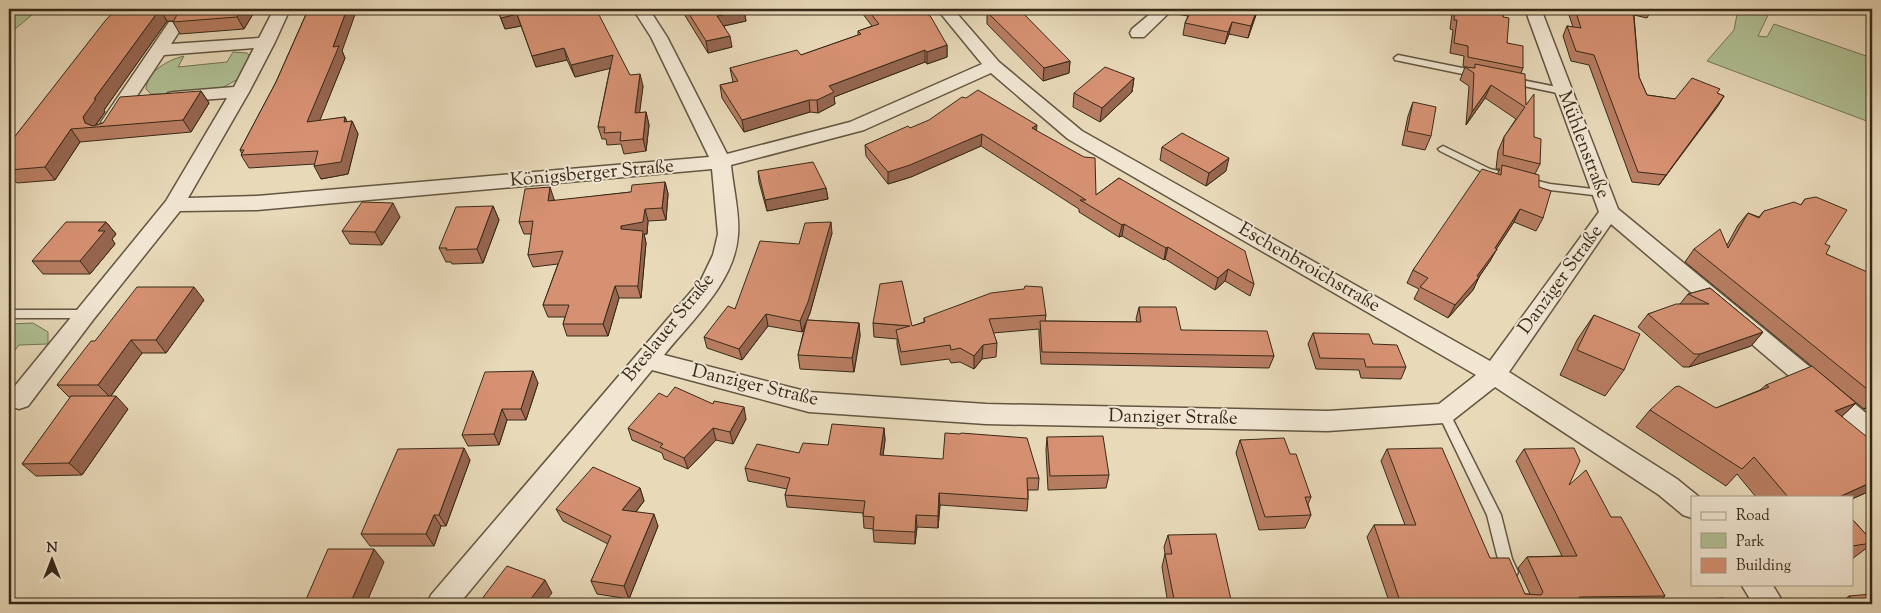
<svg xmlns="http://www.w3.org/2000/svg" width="1881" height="613" viewBox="0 0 1881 613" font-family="'Sorts Mill Goudy',serif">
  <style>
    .green { fill: #b0c094; stroke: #747556 }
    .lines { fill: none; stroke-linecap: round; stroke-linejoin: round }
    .lane-casing { stroke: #635640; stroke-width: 3 }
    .street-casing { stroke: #635640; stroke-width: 3 }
    .lane { fill: #f0e6d2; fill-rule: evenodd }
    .street { fill: #f0e6d2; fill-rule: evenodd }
    .wall { fill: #b87d62; stroke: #372a18 }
    .shaded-wall { fill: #966650; stroke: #372a18 }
    .building { fill: #d69172; stroke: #372a18 }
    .labels { text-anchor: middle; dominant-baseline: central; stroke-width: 4; stroke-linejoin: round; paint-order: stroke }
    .street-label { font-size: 19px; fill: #372a18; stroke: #f0e6d2 }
  </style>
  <rect width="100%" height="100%" fill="#e8d9b9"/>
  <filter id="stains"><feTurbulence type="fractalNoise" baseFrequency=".004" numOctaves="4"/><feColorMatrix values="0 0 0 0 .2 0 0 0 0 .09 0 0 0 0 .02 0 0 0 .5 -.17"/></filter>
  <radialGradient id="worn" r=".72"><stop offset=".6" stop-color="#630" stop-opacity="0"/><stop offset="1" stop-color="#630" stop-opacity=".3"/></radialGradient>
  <path class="green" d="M9,9H39L9,34Z
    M1738,9L1770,11L1758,36L1767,37L1774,24L1872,58V123L1707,61L1734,30Z
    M233,52L247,53L250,56L240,78L220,89L166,94H151L146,89C147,71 168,60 184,56L178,67L227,62Z
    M33,323L48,332V344L19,345L9,358V324Z"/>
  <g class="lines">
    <defs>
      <path id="lane" d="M1398,55L1477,71L1481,74L1477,77L1395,60L1394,58Z
        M1512,78L1562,88L1566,91L1562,94L1509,83L1508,81Z
        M1443,146L1490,169L1550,184L1602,190L1607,193L1602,196L1550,190L1484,173L1440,151L1438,149Z
        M9,310H85L91,314L85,318H9Z
        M1444,408L1448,410L1501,515L1512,559L1518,572L1516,576L1511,578L1506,576L1498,559L1487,515L1438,413L1440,410Z"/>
      <path id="street" d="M274,9H290L275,42L249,92L188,198L257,196L709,157L651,37L633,9H649L667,37L727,154L850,122L982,64L937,9H953L999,62L1082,131L1490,361L1599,212L1525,9H1541L1618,209L1872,418V442L1863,439L1611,224L1509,372L1677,479L1699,497H1692V518L1683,515L1659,495L1495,387L1453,420L1444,423L1328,431L986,424L809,412L652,370L459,604H427L431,595L701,280L713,255L718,234L712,169L257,210L180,211L93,320L28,406L19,409L10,406L9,395L10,392L166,201L227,98L174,102L168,101L165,97L168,93L174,92L234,87L254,48L164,55L117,126L110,128L103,126L101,122L169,22H181L183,26L171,44L259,38ZM991,73L1068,139L1476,375L1439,404L1328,411L986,404L809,392L664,355C692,320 735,282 738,235C740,214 733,187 731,165L864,130Z
        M1156,9H1173L1144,37H1132L1130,33L1132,29Z
        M1741,584H1772L1784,604H1753Z"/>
    </defs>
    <use href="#lane" class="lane-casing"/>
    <use href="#street" class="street-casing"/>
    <use href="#lane" class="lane"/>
    <use href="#street" class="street"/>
  </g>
  <path class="wall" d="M116,9H256L244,29L180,34L173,22V21H167L104,110L105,112L96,125L201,91L209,103L191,132L80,142L55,180L17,183L15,181H9V144Z
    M307,9L342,51L345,58L319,121L345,117L347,122L352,121L358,134L348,174L321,179L315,164L249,168L241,155L242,154L240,150L276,82L307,12L306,10Z
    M497,9L630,75L643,86L639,113L646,112L649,125L646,151L624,154L621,144L607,145L606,139H602L598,127L610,68L575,77L567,60L536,67L521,26L505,29Z
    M681,9H744L746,21L724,26L732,47L708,53Z
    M859,9H922L947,45V57L927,64L925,62L834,97L835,104L818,113L810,112L744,132L722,98L720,85L733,82L730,68L801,55L858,35V31L872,26Z
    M1178,9H1258L1248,38L1229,34L1225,44L1183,35L1185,23L1188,16L1177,14Z
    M1441,9H1504L1503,17L1507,43L1523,68L1521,73L1526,105L1534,137L1540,164L1535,174L1539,187L1543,218L1536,231L1514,222L1496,249L1490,261L1479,277L1473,290L1448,318L1414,299L1419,289L1407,283L1413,270L1497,174L1500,169H1496L1498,151L1504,137L1516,119L1485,98L1466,125L1469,86L1460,80L1465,67L1463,66L1464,56L1450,53L1453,30L1450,29L1452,13L1441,11Z
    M1567,9H1652L1647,18L1634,15L1639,77L1647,95L1675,99L1717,93L1724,96L1659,185L1632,182L1589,65L1571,61L1563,36L1567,26L1573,27Z
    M987,12L1070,61L1069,73L1043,81L987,24Z
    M1134,78L1132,92L1100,122L1073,107L1074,93Z
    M1413,102L1431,136L1425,150L1402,145L1408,116Z
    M910,128L1036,130L1096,195L1119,178L1254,284L1250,296L1225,281L1215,290L1165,259L1164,260L1122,236L1119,237L1079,212V209L981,146L911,177L888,184L866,156L865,145Z
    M1162,147L1226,171L1206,186L1160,160Z
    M758,171L826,188L828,199L767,211L759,182Z
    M665,182L668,194L666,220L648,221L647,234H644L646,243L641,298H619L608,336H567L563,324L565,317H548L543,305L558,264L533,267L528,255L532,234H524L519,222L554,199V201L631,192Z
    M1805,199L1825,244L1826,254L1871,276V298L1867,323L1872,326V408L1870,407L1864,409L1685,262L1694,249L1727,245L1738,225L1748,213L1759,217L1764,211L1801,205Z
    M493,206L499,220L483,263L452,264L451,262H446L439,248Z
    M400,217L382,245L350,244L342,231Z
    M106,222L116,234L112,239L115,244L90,274H43L32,261Z
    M832,233L810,313L807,320L859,323L860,336L854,372L800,369L798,355L806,321L802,332L768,326L742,360L707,348L704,337L735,309L799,244Z
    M1710,288L1763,332L1751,346L1689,367H1683L1638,327L1648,314L1680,304L1688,294Z
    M204,300L166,353H142L111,396L128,409L82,475L36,476L22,464L71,397H69L57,385L95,341Z
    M1139,307L1181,330L1274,356L1269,368L1041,364L1039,334V329L993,333L997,343L996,357L982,359L974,369L960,362L951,363L949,359L901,365L897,344V339L874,337L873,323L912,326L924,322V318L1046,315L1045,321L1137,322L1136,319Z
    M1594,315L1624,370L1605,396L1560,375L1577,340Z
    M1313,333L1373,344L1406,367L1401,379L1361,378L1359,370L1316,369L1308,344Z
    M538,383L526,420H507L499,445L468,446L462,435Z
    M1766,385L1856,403L1842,416L1872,490L1852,499V497H1756L1737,474L1726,486L1636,427L1650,410L1716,408L1760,390Z
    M667,397L746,419L733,444L716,440L688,469L664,459L662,453L632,440L628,428Z
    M884,428L885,440L883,456L1039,478L1038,490H1028V499L1027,511L940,505L938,528L917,527L915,544L874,542L873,529L864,528L863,513L787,507L785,495L787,489L748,481L745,468L828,445Z
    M1047,437L1109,475L1106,488L1048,490L1046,450Z
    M1240,440L1290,454L1311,497L1308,504L1311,515L1305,528L1259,530L1236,453Z
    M1387,449L1490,558L1525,594H1530L1518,568L1527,557L1562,556L1516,461L1524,449L1611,517L1665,596L1656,604H1390L1367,537L1374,525H1405L1381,461Z
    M470,460L446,526H441L434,546H370L361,534Z
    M640,488L644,501L636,512L658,526L629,599L597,594L591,581L608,544L563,521L556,509Z
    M1852,519L1872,541V544L1852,559Z
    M1168,535L1232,604H1168L1162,567L1165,554L1164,547Z
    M1849,596L1872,604H1839Z
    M1685,600L1687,604H1680Z"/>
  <path class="shaded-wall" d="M160,9L167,21L104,110L105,112L94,127L85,123L83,117L94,99Z
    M242,9H256L244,29L237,17Z
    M347,9H357L342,51L345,58L314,135L307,122L333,47Z
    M1257,9H1258L1248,38L1251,26Z
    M744,10L746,21L719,27L717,16Z
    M517,14L521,26L505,29L501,18Z
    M1232,22L1229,34L1225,44L1228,32Z
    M730,36L732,47L708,53L706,41Z
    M947,45V57L927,64V52Z
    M564,48L567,60L536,67L532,56Z
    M925,50V62L834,97L835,104L818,113L817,100L829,86Z
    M613,55L616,67L575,77L571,65Z
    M1070,61L1069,73L1043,81L1044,68Z
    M640,74L643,86L638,126L635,113Z
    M1134,78L1132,92L1100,122L1102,108Z
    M1491,85L1485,98L1466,125L1472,112Z
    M201,91L209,103L191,132L183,120Z
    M1724,96L1718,106L1659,185L1666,175Z
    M809,100L810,112L744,132L742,120Z
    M646,112L649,125L646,151L643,139Z
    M345,117L350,128L352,121L358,134L348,174L321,179L314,166L344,122Z
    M1037,125L1036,136L1032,128Z
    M71,129L80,142L55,180L45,167Z
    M982,134L981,146L911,177L888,184V172Z
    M1229,158L1226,171L1206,186L1209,173Z
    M665,182L668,194L666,220L662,208Z
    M550,187L554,199L552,213L548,201Z
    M826,188L828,199L767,211L765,200Z
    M393,203L400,217L382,245L375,232Z
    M493,206L499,220L483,263L477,249Z
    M645,209L648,221L647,234H644L646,243L641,298L621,229V226Z
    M1520,209L1514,222L1492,256L1497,249L1490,261L1476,281L1479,277L1473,290L1448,318L1455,305L1495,248Z
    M106,222L116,234L112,239L115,244L90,274L80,261L98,231Z
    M831,222L832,233L810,313L802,332L800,321Z
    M1124,224L1122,236L1119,237L1122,225Z
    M9,238L12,243L9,246Z
    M1168,247L1165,259L1164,260L1166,248Z
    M1228,269L1225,281L1215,290L1218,278Z
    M615,286L619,298L608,336L603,324Z
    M194,287L204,300L166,353L156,340Z
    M766,314L768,326L742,360L739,349Z
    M859,323L860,336L854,372L852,358Z
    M1763,332L1751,346L1689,367L1700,354Z
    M131,340L142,353L110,397L98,385Z
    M983,345L982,359L974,369V356Z
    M533,371L538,383L526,420L521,409Z
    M116,396L128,409L82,475L69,463Z
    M1872,402V405L1870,407L1864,409Z
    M1856,403L1838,420L1835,411Z
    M744,407L746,419L733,444L730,432Z
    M502,409L507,420L499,445L494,434Z
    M713,428L716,440L688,469L684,458Z
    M884,428L885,440L881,468L880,455Z
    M464,448L470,460L446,526L439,515Z
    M1872,482V490L1852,499V497H1839Z
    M640,488L644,501L627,523L622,510Z
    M939,493L940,505L938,528V516Z
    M654,514L658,526L629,599L624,586Z
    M434,515L441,526L434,546L426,534Z
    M916,515L917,527L915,544V532Z
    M374,549L384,562L366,604H350Z
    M545,580L552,593L543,604H527Z"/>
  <path class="building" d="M116,9H242L237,17L173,22L177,15L175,9H160L94,99H96L83,117L85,123L93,126L103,123L120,97L201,91L183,120L71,129L45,167L9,170V144L105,21Z
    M307,9H347L333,47L339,46L307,122L345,117L344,122L352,121L341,162L314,166L318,151L241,155L244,150H240L276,82L308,10H306Z
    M497,9H596L630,75L640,74L635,113L646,112L643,139L620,141L621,132L604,133L605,127H598L613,55L571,65L564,48L532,56L517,14L501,18Z
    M686,9H744V10L717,16L730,36L706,41Z
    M867,9H922L931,17L947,45L927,52L925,50L829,86L834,92L817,100H809L742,120L720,85L738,81L730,68L797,50L801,55L861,34L858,31L879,24Z
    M1000,9H1019L1070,61L1044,68L987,12Z
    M1192,9H1257L1251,26L1232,22L1228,32L1185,23Z
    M1455,9H1504L1503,17L1509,18L1507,43L1523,46V68L1468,57V46L1454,43L1457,20H1454Z
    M1575,9H1633L1639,77L1647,95L1675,99L1692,78L1720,89L1717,93L1724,96L1666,175L1638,172L1594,55L1576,51L1567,26L1581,28Z
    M1475,64L1525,74L1526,105L1534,94V137L1541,139L1540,164L1503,155L1504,137L1525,107L1491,85L1472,112L1474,73L1465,67L1475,68Z
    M1105,67L1134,78L1102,108L1074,93Z
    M978,90L1037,125L1032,128L1084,157L1095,158L1096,195L1119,178L1245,251L1254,284L1228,269L1218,278L1168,247L1166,248L1124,224L1122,225L1080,200H1086L982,134L910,165L888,172L865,145L908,126L910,128L929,120L962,97L966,98Z
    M1413,102L1436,107L1431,136L1407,131Z
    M1182,133L1229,158L1209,173L1162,147Z
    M813,162L826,188L765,200L758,171Z
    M1502,165L1539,175V187L1551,191L1543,218L1520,209L1495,248L1497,249L1477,276L1479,277L1455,305L1420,287L1428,278L1413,270L1482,169L1501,175Z
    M665,182L662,208L645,209L643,222L621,226V229L643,231L638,286H615L603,324H563L569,305H543L563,251L528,255L533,221L519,222L525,189L550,187L548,201L631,192L632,185Z
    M1816,197L1847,210L1825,244L1830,246L1826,254L1872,274L1871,276L1872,277V295L1871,298H1872V315L1867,323L1872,326V393L1694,249L1720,229L1728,248L1748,213L1759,218L1764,211L1794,202L1801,205L1805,199Z
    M362,202L393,203L375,232L342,231Z
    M493,206L477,249L446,250L447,248H439L456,207Z
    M66,222H106L98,231H105L80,261H32Z
    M831,222L808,302L800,321L766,314L739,349L704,337L728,306L735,309L760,241L799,244L805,223Z
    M902,281L912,326L925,322L924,318L991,293L1024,289L1025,286L1042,287L1046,315L989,319L997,343L983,345L974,356L960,348L951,350L950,345L901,352L896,330L910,326L873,323L880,284Z
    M137,287H194L156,340H131L98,385H57L91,341H95Z
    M1710,288L1763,332L1700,354H1694L1648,314L1676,304H1709L1688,294Z
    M1139,307H1176L1181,330L1267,331L1274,356L1042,352L1040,321L1141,322Z
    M1594,315L1640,334L1624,370L1577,350Z
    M807,320L859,323L852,358L798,355Z
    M1313,333L1369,334L1373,344L1397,345L1406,367H1366L1364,359L1320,358Z
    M1812,366L1856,403L1835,411L1872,441V482L1839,497H1788L1754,457L1742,469L1650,410L1675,387L1679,386L1716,408L1769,387L1766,385Z
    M533,371L521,409H502L494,434L462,435L485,372Z
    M675,387L713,404L714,401L744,407L730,432L713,428L684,458L660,447L663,444L628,428L659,393L667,397Z
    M71,396H116L69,463L22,464Z
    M832,424L884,428L880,455L943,459L945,433L960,434L961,433L1027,438L1039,478H1027L1028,499L939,493L938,516L916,515L915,532L873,530L874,517L863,516L865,501L785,495L790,478L745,468L757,444L799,453L803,443L828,445Z
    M1103,436L1109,475L1050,476L1047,437Z
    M1284,438L1290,454H1296L1311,497H1305L1311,515L1265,517L1240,440Z
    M464,448L439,515H434L426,534H361L398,449Z
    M1442,448L1490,558H1509L1525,594L1541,595L1543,592L1527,557L1577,556L1524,449L1574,448L1580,461L1569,485L1586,470L1611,517H1621L1665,596L1579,597L1582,604H1401L1374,525H1416L1387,449Z
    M593,467L640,488L622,510L654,514L624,586L591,581L611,536L556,509Z
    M1852,519L1872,541V543L1852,546Z
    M1216,534L1232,604H1175L1165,554H1172L1168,535Z
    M328,549H374L350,604H304Z
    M507,566L545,580L527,604H478Z
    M1872,594V604H1855L1849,596Z
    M1724,598L1728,604H1687L1685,600Z"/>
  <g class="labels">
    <g class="street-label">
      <text transform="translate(1583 145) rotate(69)">Mühlenstraße</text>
      <text transform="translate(592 174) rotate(-5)">Königsberger Straße</text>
      <text transform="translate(1309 268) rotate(30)">Eschenbroichstraße</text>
      <text transform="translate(1561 280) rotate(-54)">Danziger Straße</text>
      <text transform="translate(669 328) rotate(-51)">Breslauer Straße</text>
      <text transform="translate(755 386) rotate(13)">Danziger Straße</text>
      <text transform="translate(1173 418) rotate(1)">Danziger Straße</text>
    </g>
  </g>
  <rect width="1881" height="613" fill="none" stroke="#e8d9b9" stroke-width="30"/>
  <rect x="10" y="10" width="1861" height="593" fill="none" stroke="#372a18" stroke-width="2.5"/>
  <rect x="15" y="15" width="1851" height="583" fill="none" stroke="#372a18"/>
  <rect x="1691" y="496" width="162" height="90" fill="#f0e6d2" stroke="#a69b88"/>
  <rect x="1701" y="512" width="25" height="8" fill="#f0e6d2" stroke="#a69b88"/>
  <text x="1736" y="520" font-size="15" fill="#372a18">Road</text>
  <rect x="1701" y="533" width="25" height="15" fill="#b0c094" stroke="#a69b88"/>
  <text x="1736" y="546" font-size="15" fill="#372a18">Park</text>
  <rect x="1701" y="558" width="25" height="15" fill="#d69172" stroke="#a69b88"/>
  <text x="1736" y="570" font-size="15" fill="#372a18">Building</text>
  <g transform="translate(52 560)" stroke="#f0e6d2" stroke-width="4" paint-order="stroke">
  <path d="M0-4L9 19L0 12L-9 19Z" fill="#372a18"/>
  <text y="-8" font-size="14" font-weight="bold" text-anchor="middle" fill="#372a18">N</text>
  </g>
  <rect width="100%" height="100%" filter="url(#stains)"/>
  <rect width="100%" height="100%" fill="url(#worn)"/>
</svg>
